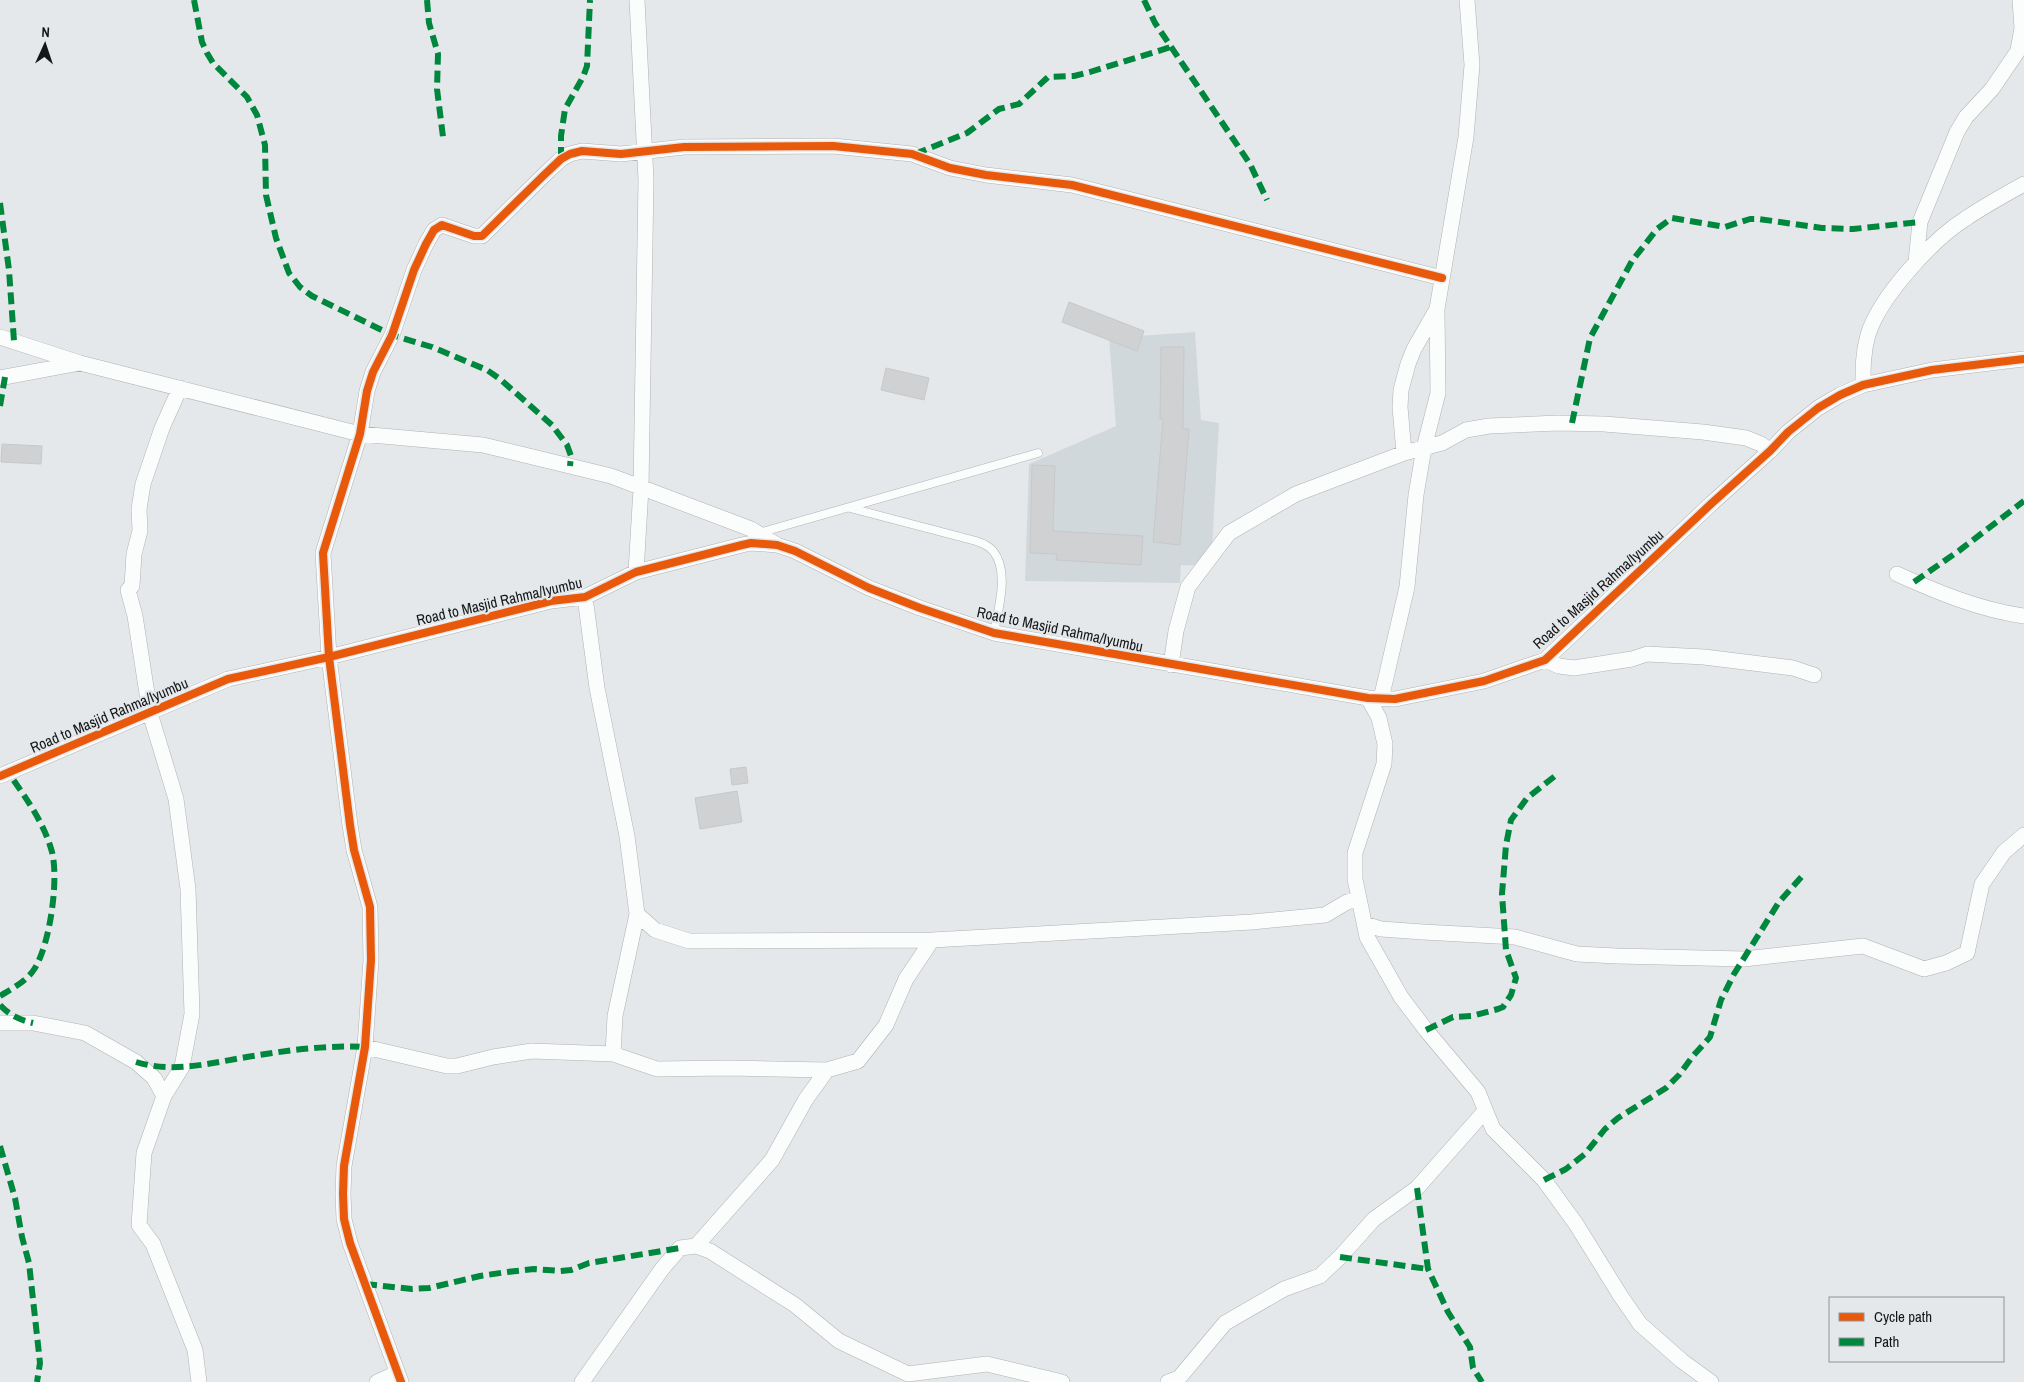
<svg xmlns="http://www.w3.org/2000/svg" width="2024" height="1382" viewBox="0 0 2024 1382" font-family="'Archivo Narrow',sans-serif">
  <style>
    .built { fill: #d1d8dc }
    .building { fill: #d0d1d2; stroke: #c7c8c9 }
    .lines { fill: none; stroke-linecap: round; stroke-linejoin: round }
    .service-casing { stroke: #b0b2b2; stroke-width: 9 }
    .minor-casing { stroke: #b0b2b2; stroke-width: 16 }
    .service { stroke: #fbfcfc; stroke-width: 8 }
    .minor { stroke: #fbfcfc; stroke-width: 15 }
    .quiet { stroke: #00873e; stroke-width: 6; stroke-dasharray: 12 6; stroke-linecap: butt }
    .cycleway-casing { stroke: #e4e8eb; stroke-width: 11 }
    .cycleway { stroke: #e8590c; stroke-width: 8 }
    .labels { text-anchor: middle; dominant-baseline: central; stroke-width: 4.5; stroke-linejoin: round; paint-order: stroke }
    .street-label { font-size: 15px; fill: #151617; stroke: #e4e8eb }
  </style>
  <rect width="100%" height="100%" fill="#e5e8ea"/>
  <path class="built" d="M1195,332L1201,420L1219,423L1211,566L1181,565L1180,583L1025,581L1029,464L1116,426L1109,338Z"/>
  <path class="building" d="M1069,302L1144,331L1137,351L1062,322Z
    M1161,347H1184L1183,429H1189L1180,545L1153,542L1163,419H1160Z
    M886,368L929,378L924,400L881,390Z
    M2,444L42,446L41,464L1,462Z
    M1032,465L1055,466L1053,531L1143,536L1141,565L1056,560L1057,554L1030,553Z
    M746,767L748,783L732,785L730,769Z
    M737,791L742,822L700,829L695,798Z"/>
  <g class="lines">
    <defs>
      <path id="service" d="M850,508L976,541C982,543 989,546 993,551C1010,571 998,610 994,633
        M759,533L1038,453"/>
      <path id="minor" d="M2018,50L2022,28L2020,0
        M1916,262L1920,222L1957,132L1966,117L1992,89L2024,42
        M0,337L80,363L360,434L483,445L611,476L751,529L777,545
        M0,378L80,363
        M1863,385C1863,368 1863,352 1868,335C1879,298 1932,240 1965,219C1984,206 2004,195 2024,184
        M180,388L162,428L143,484L139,509L140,531L134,554L132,586L128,590L135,616L150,713L176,799L188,889L192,1014L182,1067L164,1096L144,1153L139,1225L153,1244L195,1350L199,1382
        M1404,453L1400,407L1401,390L1408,364L1414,349L1437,309L1466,137L1472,65L1467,0
        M636,572L641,488L646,180L637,0
        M1897,574C1937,592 1980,610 2024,616
        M585,597L597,688L627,836L637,914L615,1016L613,1054
        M1545,660L1559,666L1574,668L1632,659L1647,654L1704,657L1793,668L1814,675
        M1171,665L1176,631L1188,587L1229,533L1296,494L1404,453L1442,443L1466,430L1489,426L1558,423L1604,424L1703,432L1746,438L1761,444L1770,451
        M1368,698L1379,718L1385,744L1384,764L1355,853V879L1367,937L1401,997L1426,1030L1478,1092L1493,1129L1544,1180L1576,1224L1620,1295L1640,1324L1682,1361L1711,1382
        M1381,699L1407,587L1416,495L1424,448L1438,393L1437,311
        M0,776L228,679L329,657L551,601L585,597L636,572L742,545L751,543L777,545L795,551L869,588L920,608L994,633L1368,698L1395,699L1484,681L1545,660L1712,503L1770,451L1788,432L1818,408L1840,395L1863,385L1932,370L2024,359
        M637,914L655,930L689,941L932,940L1252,922L1325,915L1347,902L1359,899
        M1364,924L1381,929L1423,932L1515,937L1577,954L1617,956L1744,959L1863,946L1924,969L1946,963L1967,953L1982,884L2004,852L2024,835
        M0,1023H33L85,1033L136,1062L154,1078L164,1096
        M365,1047L447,1066H457L493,1057L532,1051L613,1054L657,1069L728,1068L827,1070L858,1061L886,1025L906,979L932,940
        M696,1246L710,1251L795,1305L839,1341L908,1374L987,1364L1062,1382
        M377,1382L397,1373
        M401,1382L350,1243L344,1219L343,1194L344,1166L365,1047L371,960L370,907L354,850L350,825L329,657L323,553L360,434L367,391L373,372L392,335L414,270L426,244L434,230L442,225L474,236H482L542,177L561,159L570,154L582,151L621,154L684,147L833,146L912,154L950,168L986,175L1072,185L1442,278
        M582,1382L662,1269L680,1248L696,1246L772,1160L806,1099L827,1070
        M1168,1382L1179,1378L1225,1323L1284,1289L1320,1276L1340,1257L1374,1219L1417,1188L1485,1111"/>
    </defs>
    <use href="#service" class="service-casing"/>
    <use href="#minor" class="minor-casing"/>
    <use href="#service" class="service"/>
    <use href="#minor" class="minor"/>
    <path class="quiet" d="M194,0L202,42L207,53L213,63L247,97L257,115L265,145L266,195L276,238L289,273L300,287L312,296L392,335L432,347L487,370L500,379L552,425L567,445L571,456L570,466
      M427,0L429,23L438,54L437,89L443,137
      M1144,0L1155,23L1250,164L1267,200
      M915,154L967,133L999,109L1019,104L1048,77L1074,76L1090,72L1171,47
      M561,159V136L565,109L583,77L587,66L590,0
      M0,203L9,270L14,341
      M0,406L5,377
      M1572,423L1590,338L1632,261L1657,229L1672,218L1725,227L1750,219H1759L1822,228L1853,229L1920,222
      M1914,582L1960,550L2024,501
      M0,996C13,988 27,981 35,968C50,943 59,880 52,852C44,822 25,797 8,772
      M0,1005C9,1015 20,1020 33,1023
      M1426,1030L1453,1017L1472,1016L1498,1009L1503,1007L1511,995L1516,978L1506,950L1502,894L1506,845L1511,820L1527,798L1555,776
      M136,1062C175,1074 214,1062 253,1056C290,1050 327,1045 365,1047
      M0,1146L15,1198L22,1237L29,1263L40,1363L37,1382
      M1544,1180L1566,1169L1585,1154L1605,1129L1618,1118L1666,1088L1679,1075L1693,1056L1710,1037L1721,1000L1734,974L1779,902L1805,873
      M1417,1188L1428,1269L1448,1312L1470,1347L1473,1368L1482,1382
      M1340,1257L1428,1269
      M365,1284L412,1289L429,1288L480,1276L507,1272L534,1269L560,1271L571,1270L589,1263L680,1248"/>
    <defs>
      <path id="cycleway" d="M0,776L228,679L329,657L551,601L585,597L636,572L742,545L751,543L777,545L795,551L869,588L920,608L994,633L1368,698L1395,699L1484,681L1545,660L1712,503L1770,451L1788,432L1818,408L1840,395L1863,385L1932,370L2024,359
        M401,1382L350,1243L344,1219L343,1194L344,1166L365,1047L371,960L370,907L354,850L350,825L329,657L323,553L360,434L367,391L373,372L392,335L414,270L426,244L434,230L442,225L474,236H482L542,177L561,159L570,154L582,151L621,154L684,147L833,146L912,154L950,168L986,175L1072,185L1442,278"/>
    </defs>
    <use href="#cycleway" class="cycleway-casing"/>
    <use href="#cycleway" class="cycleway"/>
  </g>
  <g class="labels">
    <g class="street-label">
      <text transform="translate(1598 589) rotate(-42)">Road to Masjid Rahma/Iyumbu</text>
      <text transform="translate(499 601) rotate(-13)">Road to Masjid Rahma/Iyumbu</text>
      <text transform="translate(1060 629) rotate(12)">Road to Masjid Rahma/Iyumbu</text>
      <text transform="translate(109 715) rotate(-23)">Road to Masjid Rahma/Iyumbu</text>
    </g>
  </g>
  <rect x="1829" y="1297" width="175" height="65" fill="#e4e8eb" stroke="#919496"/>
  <rect x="1839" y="1313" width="25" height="8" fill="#e8590c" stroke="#919496"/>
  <text x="1874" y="1322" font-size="15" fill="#151617">Cycle path</text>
  <rect x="1839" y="1338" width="25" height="8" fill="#00873e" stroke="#919496"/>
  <text x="1874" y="1347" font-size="15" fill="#151617">Path</text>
  <g transform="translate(45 45) rotate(3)" stroke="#e4e8eb" stroke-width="4" paint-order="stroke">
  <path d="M0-4L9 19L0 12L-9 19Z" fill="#151617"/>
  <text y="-8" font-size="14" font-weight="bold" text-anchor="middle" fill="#151617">N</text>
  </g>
</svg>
